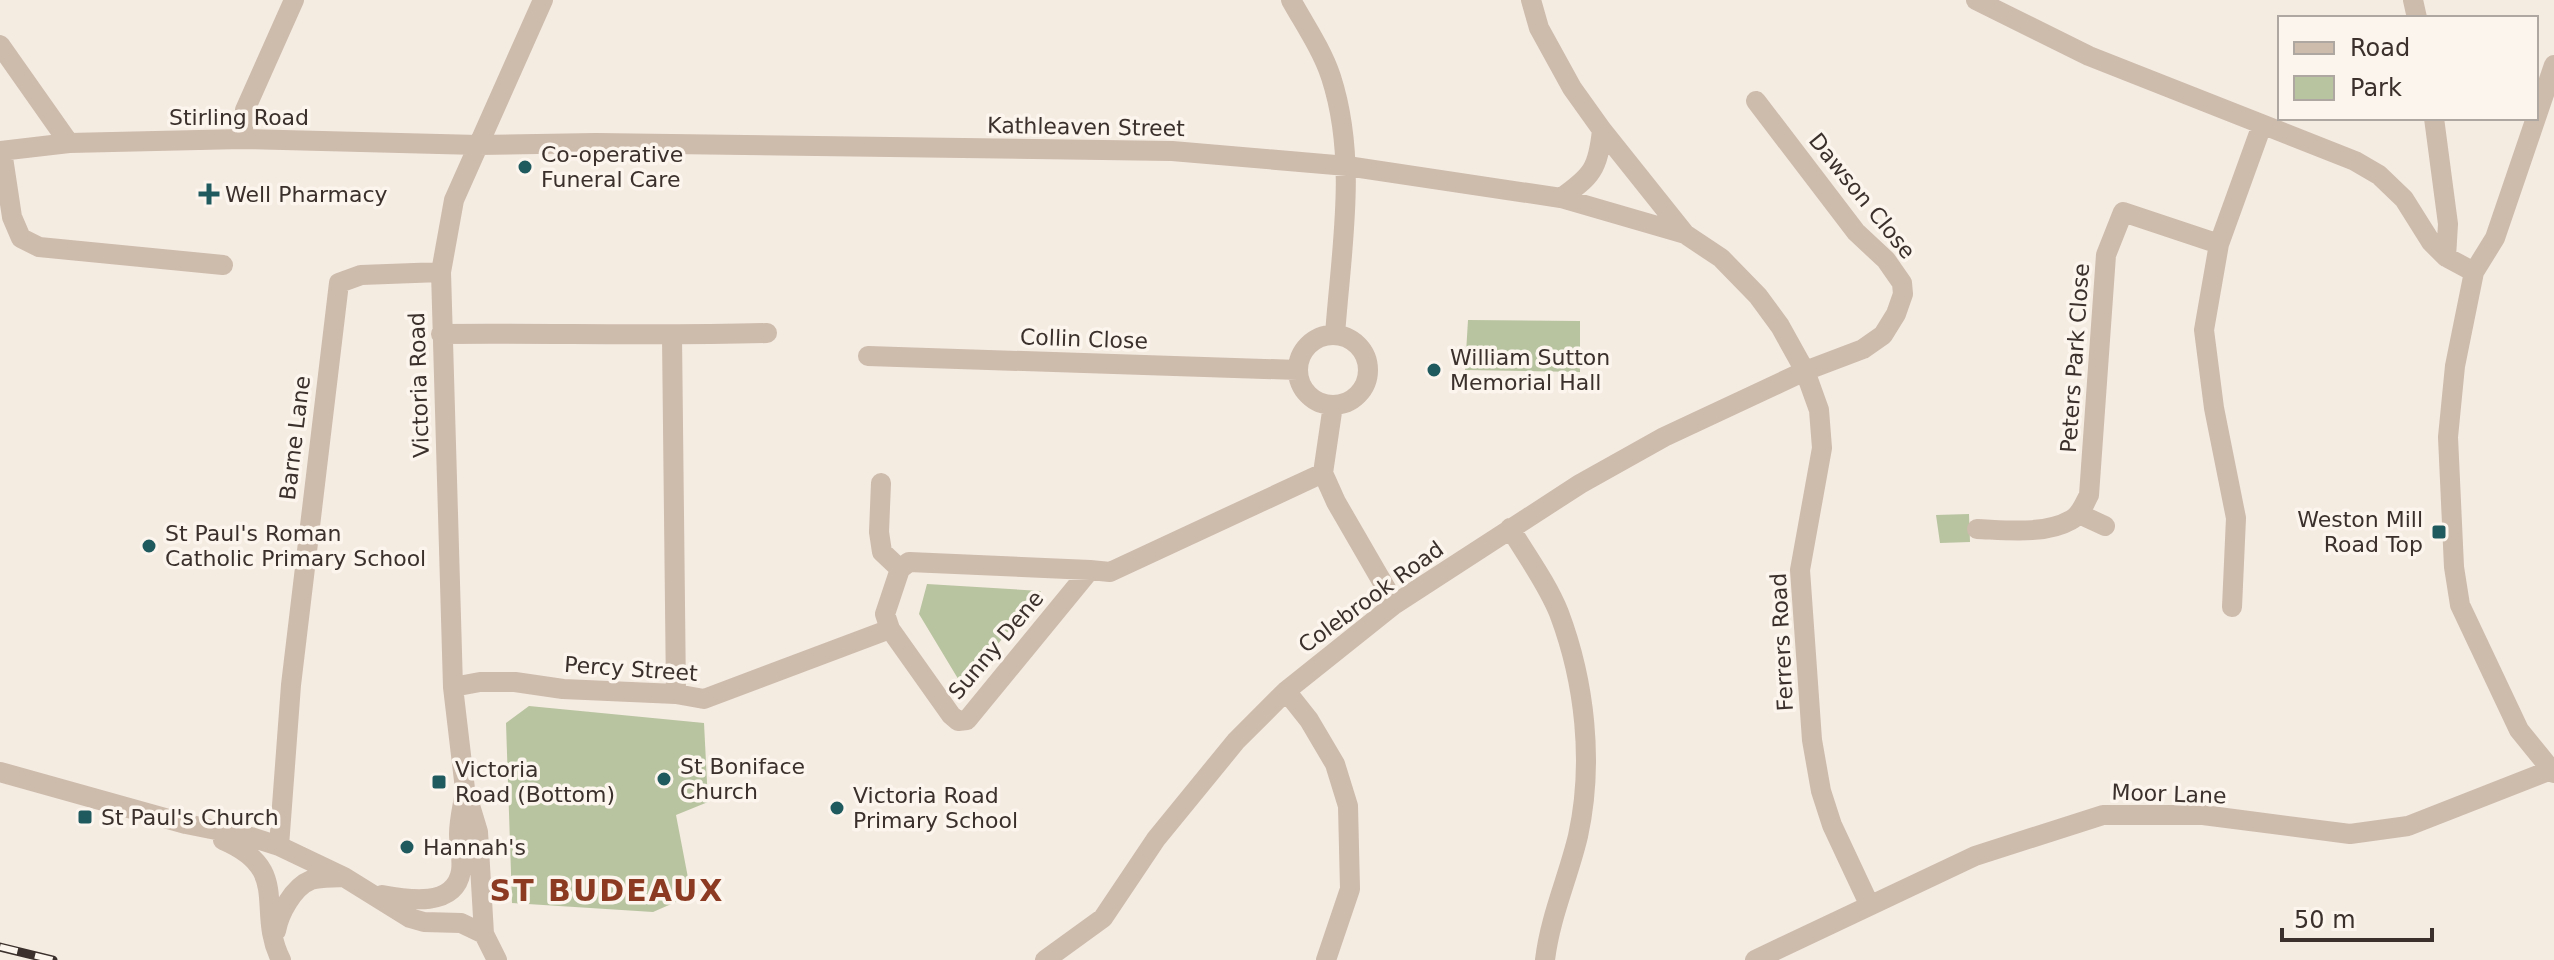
<svg xmlns="http://www.w3.org/2000/svg" width="2554" height="960" viewBox="0 0 2554 960" font-family="'DejaVu Sans',sans-serif">
  <style>
    .green { fill: #b8c4a0 }
    .lines { fill: none; stroke-linecap: round; stroke-linejoin: round }
    .minor { stroke: #cdbbac; stroke-width: 20 }
    .rail-casing { stroke: #3b302b; stroke-width: 9 }
    .rail { stroke: #fbf5ee; stroke-width: 6; stroke-dasharray: 18; stroke-linecap: butt }
    .poi-dot { fill: #1f5a5e; stroke: #fbf5ee; stroke-width: 3 }
    .labels { text-anchor: middle; dominant-baseline: central; stroke-width: 7; stroke-linejoin: round; paint-order: stroke }
    .street-label { font-size: 22px; fill: #3b302b; stroke: #fbf5ee }
    .poi-label { font-size: 22px; fill: #3b302b; stroke: #fbf5ee; text-anchor: start }
    .district-label { font-size: 30px; font-weight: bold; letter-spacing: 2px; fill: #8c3b22; stroke: #fbf5ee }
  </style>
  <rect width="100%" height="100%" fill="#f4ebe1"/>
  <path class="green" d="M1468,320L1580,321V372L1465,370Z
    M1969,514L1970,542L1940,543L1936,515Z
    M927,584L1041,591L963,687L919,614Z
    M529,706L704,723L708,802L676,815L689,883L685,898L653,912L512,903L506,723Z"/>
  <g class="lines">
    <path class="minor" d="M1291,0C1305,25 1322,50 1331,77C1358,160 1341,250 1335,335
      M1531,0L1539,28L1572,88L1602,130L1685,234L1721,258L1758,296L1780,326L1805,371L1819,410L1822,448L1800,570L1812,740L1821,791L1832,825L1869,904
      M1976,0L2089,56L2355,161L2379,175L2404,199L2431,242L2446,257L2474,272
      M2413,0L2417,18
      M0,45L69,143
      M2554,65L2495,238L2474,272L2455,366L2448,437L2454,567L2460,605L2519,730L2554,773
      M2434,118L2448,224L2446,257
      M242,139L245,110L294,0
      M0,151L69,143L242,139L478,145L596,143L1172,151L1347,166L1561,198L1685,234
      M2,151L12,217L21,238L39,247L223,265
      M1561,198C1592,176 1598,169 1602,130
      M441,334C550,333 658,336 767,333
      M1298 370a35 35 0 1 1 70 0a35 35 0 1 1-70 0Z
      M672,336L676,694
      M868,356L1298,370
      M1333,405L1323,473L1336,502L1395,604
      M881,483L879,532L882,552L900,569
      M2079,514L2105,526
      M1510,528C1526,555 1547,583 1559,613C1585,682 1594,763 1578,836C1568,878 1550,917 1545,960
      M1977,529C2005,530 2045,535 2071,520C2081,515 2084,504 2089,495L2106,255L2123,212L2219,244
      M1090,570L967,720L958,721L951,715L890,629L885,614L900,569L909,562L1090,570L1110,572L1323,473
      M2232,607L2236,518L2214,408L2204,330L2219,244L2262,125
      M453,687L480,682H515L563,689L676,694L704,699L890,629
      M1286,691L1309,720L1335,764L1348,806L1350,889L1326,960
      M0,772L186,824L251,837L279,846L344,877L410,918L424,922L461,923L484,934
      M223,840C293,870 255,909 281,960
      M279,846L291,685L339,283L361,275L441,272
      M382,895C408,900 455,908 461,871C463,859 459,846 459,834C459,822 462,809 464,797
      M276,931C279,914 293,887 311,880C321,877 332,878 343,877
      M497,960L484,934L478,832L465,789L453,687L441,272L454,200L543,0
      M1045,960L1103,918L1156,839L1236,741L1286,691L1395,604L1580,484L1664,437L1805,371L1863,349L1883,335L1896,314L1903,294L1902,283L1886,260L1856,232L1756,101
      M1755,960L1975,856L2103,815H2203L2350,834L2408,826L2551,770"/>
    <defs>
      <path id="rail" d="M0,947L53,960"/>
    </defs>
    <use href="#rail" class="rail-casing"/>
    <use href="#rail" class="rail"/>
  </g>
  <g class="poi-dot">
    <circle cx="525" cy="167" r="8"/>
    <path d="M205 182h8v8h8v8h-8v8h-8v-8h-8v-8h8z"/>
    <circle cx="1434" cy="370" r="8"/>
    <rect x="2431" y="524" width="16" height="16" rx="4"/>
    <circle cx="149" cy="546" r="8"/>
    <circle cx="664" cy="779" r="8"/>
    <rect x="431" y="774" width="16" height="16" rx="4"/>
    <circle cx="837" cy="808" r="8"/>
    <rect x="77" y="809" width="16" height="16" rx="4"/>
    <circle cx="407" cy="847" r="8"/>
  </g>
  <g class="labels">
    <g class="street-label">
      <text x="239" y="117">Stirling Road</text>
      <text transform="translate(1086 127) rotate(1)">Kathleaven Street</text>
      <text transform="translate(1862 196) rotate(51)">Dawson Close</text>
      <text transform="translate(1084 339) rotate(2)">Collin Close</text>
      <text transform="translate(2075 358) rotate(-86)">Peters Park Close</text>
      <text transform="translate(419 385) rotate(-92)">Victoria Road</text>
      <text transform="translate(295 438) rotate(-83)">Barne Lane</text>
      <text transform="translate(1371 597) rotate(-36)">Colebrook Road</text>
      <text transform="translate(1782 642) rotate(-93)">Ferrers Road</text>
      <text transform="translate(996 645) rotate(-50)">Sunny Dene</text>
      <text transform="translate(631 669) rotate(4)">Percy Street</text>
      <text transform="translate(2169 794) rotate(2)">Moor Lane</text>
    </g>
    <g class="poi-label">
      <text x="541" y="154">Co-operative<tspan x="541" dy="25">Funeral Care</tspan></text>
      <text x="225" y="194">Well Pharmacy</text>
      <text x="1450" y="357">William Sutton<tspan x="1450" dy="25">Memorial Hall</tspan></text>
      <text x="2423" y="519" text-anchor="end">Weston Mill<tspan x="2423" dy="25">Road Top</tspan></text>
      <text x="165" y="533">St Paul's Roman<tspan x="165" dy="25">Catholic Primary School</tspan></text>
      <text x="680" y="766">St Boniface<tspan x="680" dy="25">Church</tspan></text>
      <text x="455" y="769">Victoria<tspan x="455" dy="25">Road (Bottom)</tspan></text>
      <text x="853" y="795">Victoria Road<tspan x="853" dy="25">Primary School</tspan></text>
      <text x="101" y="817">St Paul's Church</text>
      <text x="423" y="847">Hannah's</text>
    </g>
    <g class="district-label">
      <text x="607" y="890">ST BUDEAUX</text>
    </g>
  </g>
  <rect x="2278" y="16" width="260" height="104" fill="#fbf5ee" stroke="#aea6a0" stroke-width="2"/>
  <rect x="2294" y="42" width="40" height="12" fill="#cdbbac" stroke="#aea6a0" stroke-width="2"/>
  <text x="2350" y="56" font-size="24" fill="#3b302b">Road</text>
  <rect x="2294" y="76" width="40" height="24" fill="#b8c4a0" stroke="#aea6a0" stroke-width="2"/>
  <text x="2350" y="96" font-size="24" fill="#3b302b">Park</text>
  <path d="M2282 928v12h150v-12" fill="none" stroke="#3b302b" stroke-width="4"/>
  <text x="2294" y="928" font-size="24" fill="#3b302b" stroke="#fbf5ee" stroke-width="6" paint-order="stroke">50 m</text>
</svg>
